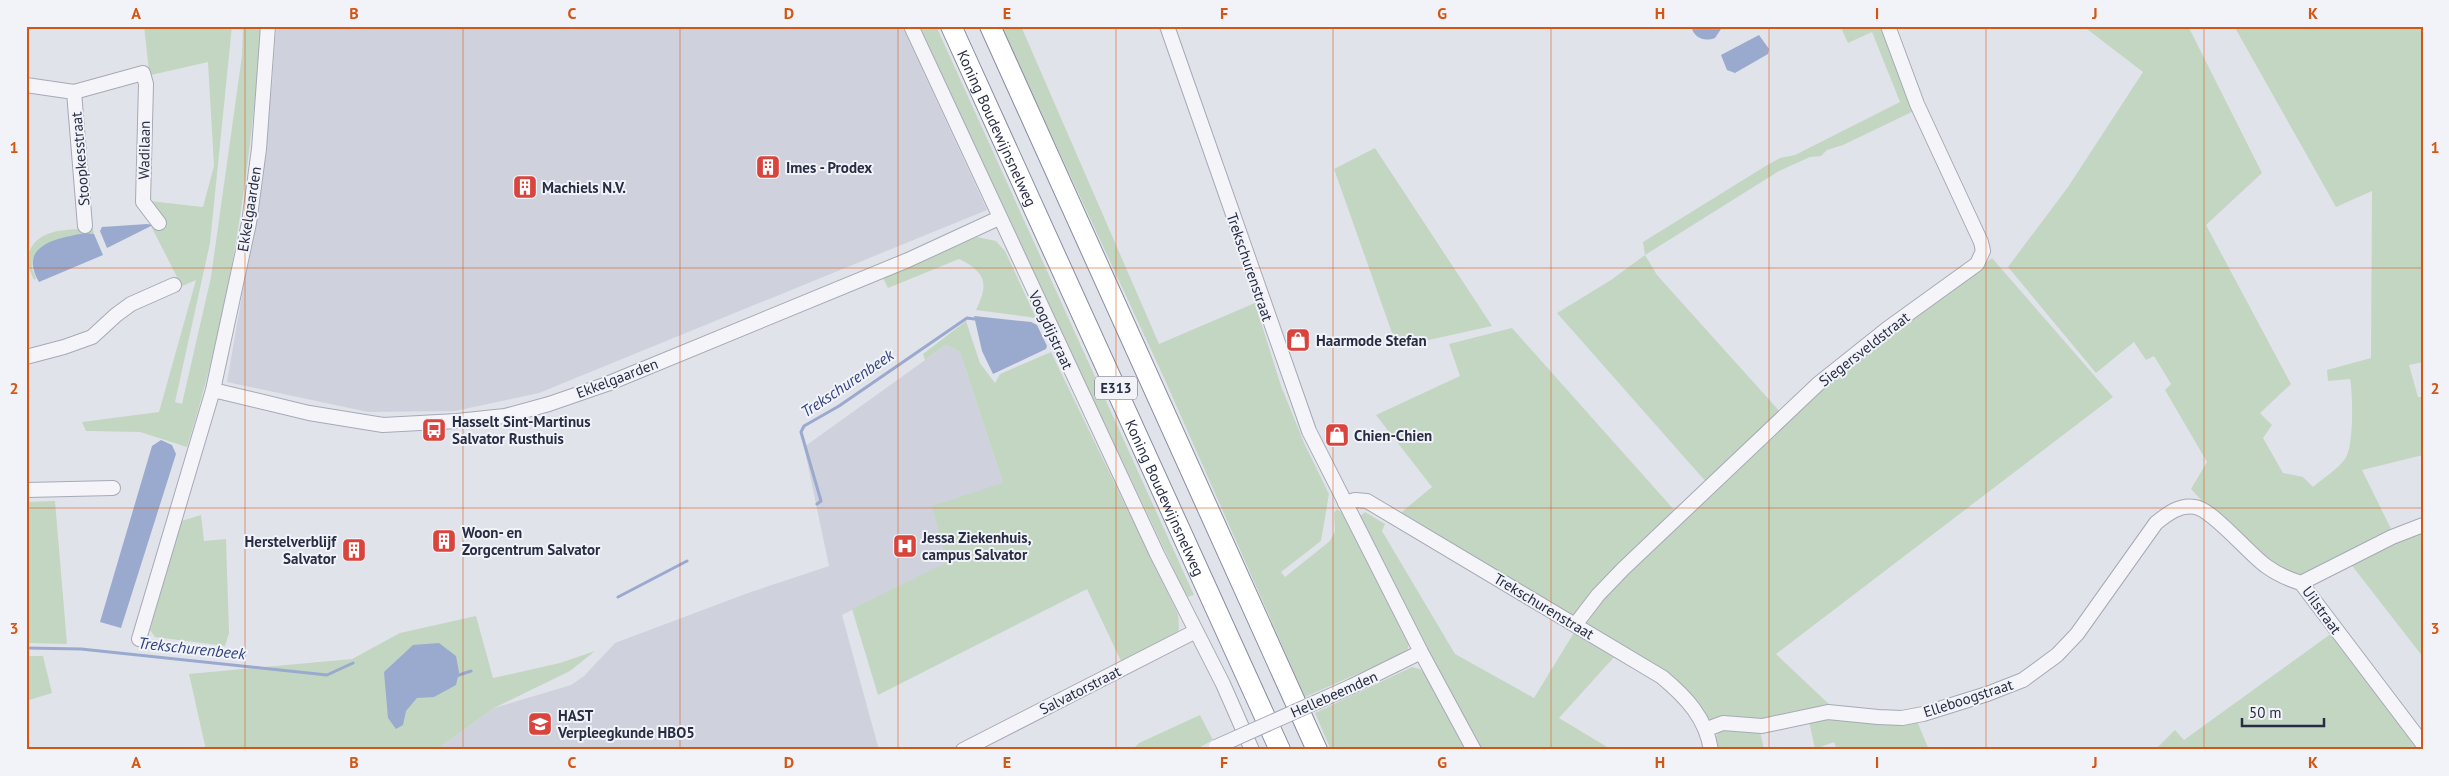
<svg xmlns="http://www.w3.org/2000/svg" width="2449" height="776" viewBox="0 0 2449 776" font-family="'PT Sans',sans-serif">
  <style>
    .built { fill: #cfd2dd }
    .green { fill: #c3d6c2 }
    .water { fill: #9aa9ce }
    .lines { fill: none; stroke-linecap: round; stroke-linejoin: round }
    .stream { stroke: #9aa9ce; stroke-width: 3 }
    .minor-casing { stroke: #a6a9b6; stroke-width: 16 }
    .highway-casing { stroke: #878da3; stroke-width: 22 }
    .minor { stroke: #f5f5f9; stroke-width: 14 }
    .highway { stroke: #fff; stroke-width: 20 }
    .minor-bridge-casing { stroke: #a6a9b6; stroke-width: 16; stroke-linecap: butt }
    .minor-bridge { stroke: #f5f5f9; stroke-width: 14 }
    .grid { fill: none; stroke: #d55512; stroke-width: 1; stroke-opacity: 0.55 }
    .labels { text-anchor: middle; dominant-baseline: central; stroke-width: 4; stroke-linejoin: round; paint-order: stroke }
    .shield { fill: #f1f3f8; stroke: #64687a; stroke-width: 1 }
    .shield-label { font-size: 14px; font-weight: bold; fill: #282d44 }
    .street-label { font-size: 15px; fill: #282d44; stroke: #f1f3f8 }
    .poi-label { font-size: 15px; font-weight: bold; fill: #282d44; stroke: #f1f3f8; text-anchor: start }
    .water-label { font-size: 16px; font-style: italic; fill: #2f427c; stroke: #f1f3f8 }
    .neatline { fill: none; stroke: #d55512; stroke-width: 2 }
    .grid-label { font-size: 16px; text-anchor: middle; font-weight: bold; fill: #d55512 }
  </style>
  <rect width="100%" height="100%" fill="#e1e3eb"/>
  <path class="built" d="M276,26H902L987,210L539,393L455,411L368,412L227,382L254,226L272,85Z
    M946,345L960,352L1003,483L947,562L842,615L879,750H436L494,708L571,685L584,676L615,643L748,593L829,566L804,447Z"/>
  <path class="green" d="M144,26H232L210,243L175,402L182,404L211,277L242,56L243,26H261C251,169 230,311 187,447L140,432L86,431L82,422L159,412L196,280L178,288L173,280L177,277L151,226L150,201L203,207L214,166L208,62L151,75L149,71Z
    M920,26H936L1194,595L1187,597L1029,264Z
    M1001,26H1021L1159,344L1255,303L1281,386L1305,445L1329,494L1321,541L1281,572L1285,577L1330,541L1335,531L1334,513L1337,509L1341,512L1409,641L1408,649L1398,656L1305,697L1165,380Z
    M1847,26H1880L1916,110L1843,145L1827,150L1821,156L1810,157L1779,171L1645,255L1657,275L1782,414L1707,483L1557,313L1611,280L1645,255L1643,242L1764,167L1780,158L1795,155L1900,102L1872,32L1848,43L1842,30Z
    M2083,26H2188L2262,173L2206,225L2291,384L2260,413L2272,425L2263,438L2283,473L2303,477L2313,487C2323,478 2337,470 2345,459C2354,448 2353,394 2350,379L2328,381L2327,370L2371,358L2372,191L2336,207L2234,26H2423V362L2409,365L2418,397H2423V455L2362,470L2392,531L2303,577C2266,567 2217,518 2191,489L2207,462L2165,390L2171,384L2154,356L2146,360L2134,342L2096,373L2008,267L2068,187L2143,72Z
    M1375,148L1492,326L1397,347L1334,169Z
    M89,228L93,229L94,234L86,233L33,258L32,269L36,278L34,280L26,261C34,228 60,231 89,228Z
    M977,237L996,241L1005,251L1036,318L976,310C989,284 986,272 959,259L888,288L883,278Z
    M1992,258L2113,397L1776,654L1832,707L1773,720H1713L1706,718L1587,627L1585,620L1626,573L1827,381Z
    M966,321L980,363L995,383L1000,374L1051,352L1178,614L1179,629L1174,637L1128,662L1121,661L1087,589L878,695L852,609L947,562L932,506L1003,483L960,352L946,345L925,360L923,354Z
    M1512,328L1676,512L1572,616L1398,515L1432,487L1376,415L1460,376L1449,344Z
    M55,501L67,644L26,643V502Z
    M1365,512L1385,524L1382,531L1455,654L1534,698L1575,631L1616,655L1559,718L1612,750H1479L1358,518Z
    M201,515L204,541L226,539L229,633L225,646L155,637L150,630L181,521Z
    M2423,531V657L2350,563Z
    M476,616L493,678L560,663L595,651L570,671L494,708L436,750H206L189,674L352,659L400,633Z
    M2332,633L2421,750H2155L2175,730L2184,740Z
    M26,656H43L52,693L26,701Z
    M1412,667L1420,669L1426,675L1465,750H1331L1315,713Z
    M1200,715L1213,740L1195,750H1132L1139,743Z
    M1832,718L1917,721L1929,750H1837L1834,742L1815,749L1809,721Z
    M1723,729L1760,731L1764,750H1716C1715,740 1714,734 1723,729Z"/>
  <path class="water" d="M1691,26H1723L1715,38C1704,42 1694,38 1691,26Z
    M1759,35L1769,49L1768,54L1735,73L1727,70L1721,55Z
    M147,224L153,225L107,248L100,231L102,227Z
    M86,233L94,234L103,255L39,282C17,244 59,238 86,233Z
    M974,316L1031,322L1037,325L1047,346L1046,349L993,374L982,351Z
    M161,440L172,445L176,454L121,628L100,622L152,446Z
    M439,643L456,656L459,672L456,685L434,697L417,698L406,711L403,725L396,729L388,718L384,672L413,645Z"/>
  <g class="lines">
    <path class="stream" d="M817,504L821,501L801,432L804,426L839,406L967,318L974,319
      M618,597L687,561
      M26,648L81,649L327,675L353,663
      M453,677L471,671"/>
    <defs>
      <path id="minor" d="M911,26L1157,554L1223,684L1252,750
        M1167,26L1309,431L1421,652L1474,750
        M26,85L74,92L143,73L146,84L143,202L159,223
        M74,92L85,226
        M26,357L64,347L92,337L116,315L131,304L174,285
        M213,390L309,413L383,425L457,421L505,416L549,404L607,384L908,260L999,218
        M26,490L113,488
        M1345,503L1355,500L1367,501L1662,677C1686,697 1706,718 1711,750
        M2301,583L2423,744
        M2301,583L2392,537L2423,525
        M1575,625L1598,595L1623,569L1818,384L1887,329L1977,264L1983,251L1981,242L1917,104L1888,26
        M139,639L213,390L249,223L259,149L268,26
        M1350,687L1421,652
        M1707,729L1723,723L1762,726L1828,712L1878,717L1902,718L1923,714L1987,694L2023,680L2057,655L2077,634L2156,523C2167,514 2180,504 2195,507C2212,509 2249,554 2266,566C2277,574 2288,579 2301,583
        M963,750L1196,631"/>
      <g id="highway">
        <path id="s1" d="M951,26L1280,750"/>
        <path d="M990,26L1317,750"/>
      </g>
    </defs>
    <use href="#minor" class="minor-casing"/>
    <use href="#highway" class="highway-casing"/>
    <use href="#minor" class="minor"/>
    <use href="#highway" class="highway"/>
    <defs>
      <path id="minor-bridge" d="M1216,747L1350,687"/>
    </defs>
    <use href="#minor-bridge" class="minor-bridge-casing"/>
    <use href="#minor-bridge" class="minor-bridge"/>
  </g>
  <path class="grid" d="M245,26V750M463,26V750M680,26V750M898,26V750M1116,26V750M1333,26V750M1551,26V750M1769,26V750M1986,26V750M2204,26V750M26,268H2423M26,508H2423"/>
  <defs>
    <symbol id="building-square" viewBox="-11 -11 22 22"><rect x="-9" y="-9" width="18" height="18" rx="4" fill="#d9443d" stroke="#f1f3f8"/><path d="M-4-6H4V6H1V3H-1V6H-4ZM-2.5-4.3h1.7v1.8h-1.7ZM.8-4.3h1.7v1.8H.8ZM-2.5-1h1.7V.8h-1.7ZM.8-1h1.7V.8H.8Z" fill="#fff"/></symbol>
    <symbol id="shop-square" viewBox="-11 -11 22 22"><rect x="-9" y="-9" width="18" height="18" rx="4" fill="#d9443d" stroke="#f1f3f8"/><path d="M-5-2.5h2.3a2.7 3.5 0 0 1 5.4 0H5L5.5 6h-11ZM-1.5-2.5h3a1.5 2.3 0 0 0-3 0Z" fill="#fff"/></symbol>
    <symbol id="bus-square" viewBox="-11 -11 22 22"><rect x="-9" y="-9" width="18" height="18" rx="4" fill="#d9443d" stroke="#f1f3f8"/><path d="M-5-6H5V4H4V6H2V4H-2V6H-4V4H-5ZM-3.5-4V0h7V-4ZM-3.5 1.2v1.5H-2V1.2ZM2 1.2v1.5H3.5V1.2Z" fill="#fff"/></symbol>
    <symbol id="hospital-square" viewBox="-11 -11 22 22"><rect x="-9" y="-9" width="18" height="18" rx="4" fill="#d9443d" stroke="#f1f3f8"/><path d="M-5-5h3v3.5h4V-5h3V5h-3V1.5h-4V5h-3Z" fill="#fff"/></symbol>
    <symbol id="school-square" viewBox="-11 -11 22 22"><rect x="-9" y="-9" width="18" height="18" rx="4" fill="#d9443d" stroke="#f1f3f8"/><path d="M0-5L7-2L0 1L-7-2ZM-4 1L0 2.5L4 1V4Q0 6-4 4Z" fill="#fff"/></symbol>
  </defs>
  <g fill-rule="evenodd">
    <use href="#building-square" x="754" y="153" width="28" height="28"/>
    <use href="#building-square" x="511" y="173" width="28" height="28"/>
    <use href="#shop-square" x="1284" y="326" width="28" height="28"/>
    <use href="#bus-square" x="420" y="416" width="28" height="28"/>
    <use href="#shop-square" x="1323" y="421" width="28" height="28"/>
    <use href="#building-square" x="430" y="527" width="28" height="28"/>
    <use href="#hospital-square" x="891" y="532" width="28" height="28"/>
    <use href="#building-square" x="340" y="536" width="28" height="28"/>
    <use href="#school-square" x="526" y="710" width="28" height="28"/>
  </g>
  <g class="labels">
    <rect class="shield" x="1095" y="376.5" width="42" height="23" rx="4"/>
    <g class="shield-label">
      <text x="1116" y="388">E313</text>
    </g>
    <g class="street-label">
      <text stroke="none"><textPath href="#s1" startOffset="112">Koning Boudewijnsnelweg</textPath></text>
      <text transform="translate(144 150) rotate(-89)">Wadilaan</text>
      <text transform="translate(80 159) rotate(-95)">Stoopkesstraat</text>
      <text transform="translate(249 209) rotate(-81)">Ekkelgaarden</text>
      <text transform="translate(1250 267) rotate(71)">Trekschurenstraat</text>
      <text transform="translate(1051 330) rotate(65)">Voogdijstraat</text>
      <text transform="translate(1864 349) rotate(-38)">Siegersveldstraat</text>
      <text transform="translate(617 378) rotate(-21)">Ekkelgaarden</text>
      <text stroke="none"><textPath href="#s1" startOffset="518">Koning Boudewijnsnelweg</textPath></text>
      <text transform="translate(1544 606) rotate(31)">Trekschurenstraat</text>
      <text transform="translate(2322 610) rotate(54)">Uilstraat</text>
      <text transform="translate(1080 690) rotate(-27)">Salvatorstraat</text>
      <text transform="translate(1334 694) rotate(-24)">Hellebeemden</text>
      <text transform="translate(1968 698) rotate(-18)">Elleboogstraat</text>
    </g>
    <g class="poi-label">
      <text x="786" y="167">Imes - Prodex</text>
      <text x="542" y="187">Machiels N.V.</text>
      <text x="1316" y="340">Haarmode Stefan</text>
      <text x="452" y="421">Hasselt Sint-Martinus<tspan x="452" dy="17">Salvator Rusthuis</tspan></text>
      <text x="1354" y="435">Chien-Chien</text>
      <text x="462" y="532">Woon- en<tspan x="462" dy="17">Zorgcentrum Salvator</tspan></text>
      <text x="922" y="537">Jessa Ziekenhuis,<tspan x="922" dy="17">campus Salvator</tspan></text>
      <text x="336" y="541" text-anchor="end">Herstelverblijf<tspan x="336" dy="17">Salvator</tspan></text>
      <text x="558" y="715">HAST<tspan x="558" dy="17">Verpleegkunde HBO5</tspan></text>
    </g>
    <g class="water-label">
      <text transform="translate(847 383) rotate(-34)">Trekschurenbeek</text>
      <text transform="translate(192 648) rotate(6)">Trekschurenbeek</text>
    </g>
  </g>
  <rect width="2449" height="776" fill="none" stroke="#f1f3f8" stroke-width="55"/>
  <path d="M2242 718v8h82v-8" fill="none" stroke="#282d44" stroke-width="2.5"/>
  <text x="2249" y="718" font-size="15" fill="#282d44" stroke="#f1f3f8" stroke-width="4" paint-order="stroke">50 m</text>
  <rect x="28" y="28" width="2394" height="720" class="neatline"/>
  <g class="grid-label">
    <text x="136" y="19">A</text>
    <text x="354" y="19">B</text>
    <text x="572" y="19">C</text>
    <text x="789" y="19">D</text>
    <text x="1007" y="19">E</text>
    <text x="1224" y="19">F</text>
    <text x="1442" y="19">G</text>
    <text x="1660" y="19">H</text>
    <text x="1877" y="19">I</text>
    <text x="2095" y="19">J</text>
    <text x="2313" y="19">K</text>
    <text x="14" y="153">1</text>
    <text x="2435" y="153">1</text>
    <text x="14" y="394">2</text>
    <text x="2435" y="394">2</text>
    <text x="14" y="634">3</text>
    <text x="2435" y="634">3</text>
    <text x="136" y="768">A</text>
    <text x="354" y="768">B</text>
    <text x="572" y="768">C</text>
    <text x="789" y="768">D</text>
    <text x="1007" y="768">E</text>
    <text x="1224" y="768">F</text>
    <text x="1442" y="768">G</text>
    <text x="1660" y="768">H</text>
    <text x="1877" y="768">I</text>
    <text x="2095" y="768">J</text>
    <text x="2313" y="768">K</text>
  </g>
</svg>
